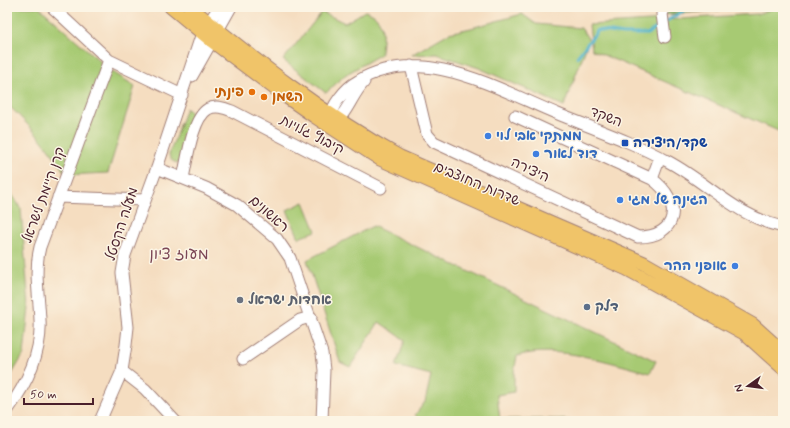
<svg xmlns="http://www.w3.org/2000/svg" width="790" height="428" viewBox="0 0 790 428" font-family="Mynerve,'Playpen Sans Hebrew',sans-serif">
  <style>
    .green { fill: #a7ca73; stroke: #78744f }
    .forest { fill: #85ae65; stroke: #686648 }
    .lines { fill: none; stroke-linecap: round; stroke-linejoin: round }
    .stream { stroke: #4eb2cd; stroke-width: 3 }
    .minor-casing { stroke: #a07e76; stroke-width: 13 }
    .major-casing { stroke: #a07e76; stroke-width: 15 }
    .minor { stroke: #fff; stroke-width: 11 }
    .major { stroke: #f0c469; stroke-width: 13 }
    .food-dot { fill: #e8710a; stroke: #fcf5e5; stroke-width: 1.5 }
    .shop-dot { fill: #3f7fe0; stroke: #fcf5e5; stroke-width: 1.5 }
    .transit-dot { fill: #1a4fb4; stroke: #fcf5e5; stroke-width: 1.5 }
    .worship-dot { fill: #6b7280; stroke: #fcf5e5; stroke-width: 1.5 }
    .service-dot { fill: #5c6f8a; stroke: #fcf5e5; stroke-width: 1.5 }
    .labels { text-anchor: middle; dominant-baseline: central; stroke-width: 3; stroke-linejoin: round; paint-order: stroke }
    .food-label { font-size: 14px; font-weight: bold; fill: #c56008; stroke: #fcf5e5; text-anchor: end }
    .street-label { font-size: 14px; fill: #4a1f2b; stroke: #fcf5e5 }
    .shop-label { font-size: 14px; font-weight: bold; fill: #366cbe; stroke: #fcf5e5; text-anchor: start }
    .transit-label { font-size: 14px; font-weight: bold; fill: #164399; stroke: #fcf5e5; text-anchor: start }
    .worship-label { font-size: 14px; font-weight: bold; fill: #5b616d; stroke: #fcf5e5; text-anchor: start }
    .service-label { font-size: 14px; font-weight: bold; fill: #4e5e75; stroke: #fcf5e5; text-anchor: start }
    .quarter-label { font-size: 16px; fill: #7c4756; stroke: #fcf5e5 }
  </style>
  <rect width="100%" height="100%" fill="#fcf5e5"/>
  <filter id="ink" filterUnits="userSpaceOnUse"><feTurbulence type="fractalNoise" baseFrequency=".025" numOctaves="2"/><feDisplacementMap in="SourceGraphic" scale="8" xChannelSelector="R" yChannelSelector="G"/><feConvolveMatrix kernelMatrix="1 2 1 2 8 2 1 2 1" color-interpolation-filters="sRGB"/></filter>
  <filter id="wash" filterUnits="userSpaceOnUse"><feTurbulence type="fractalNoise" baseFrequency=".012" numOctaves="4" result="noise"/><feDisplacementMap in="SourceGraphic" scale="16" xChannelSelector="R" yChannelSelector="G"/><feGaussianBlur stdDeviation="0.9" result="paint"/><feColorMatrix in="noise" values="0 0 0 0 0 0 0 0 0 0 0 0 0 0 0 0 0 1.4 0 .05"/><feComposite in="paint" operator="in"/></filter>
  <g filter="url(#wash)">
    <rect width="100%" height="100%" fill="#f5ddc0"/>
    <path class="green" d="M7,7H39L111,71L135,86L108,173L66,175C50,147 30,126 7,104Z
      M779,7H783V133L592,50L589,25L757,14Z
      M365,11C387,18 382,35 381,54L345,75L326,93L283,60L322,12L345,23Z
      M522,14L536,24L581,28L589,40L564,106L479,68L437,54L411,55L449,33L471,28Z
      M186,108L192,114L180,163C174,163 171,161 169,155Z
      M7,186L21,209L29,307L24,354L7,382Z
      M304,202L316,231L299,238L287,210Z
      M373,226L656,361L650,373C612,363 556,344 517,356L514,372V392L497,395L500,419H562L573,421H421L415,415L425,402L431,375L396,366L405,340L379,322L350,367L340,362L307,260Z"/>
    <path class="forest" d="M666,7H761L663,15Z"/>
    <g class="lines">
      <path class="stream" d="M665,22L690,7
        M577,57L598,30L623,34H647L661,25"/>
    </g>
  </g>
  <g filter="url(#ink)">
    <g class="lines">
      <defs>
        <path id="minor" d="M52,7L109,60L182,95
          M665,7L662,14L665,37
          M411,66L427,134L434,142L638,237C679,237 683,201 652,179L515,116
          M192,76L231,7
          M329,121C331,106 345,88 358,81C422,43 497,89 558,114C595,129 633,142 669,162C708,183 737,217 783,227
          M333,123C347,115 352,94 364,82
          M157,168L206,188L237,205L277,239L290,258L322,353L324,370L322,421
          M183,178C187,161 192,118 208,109C216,105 224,108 232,111L381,188
          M652,179L660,157
          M58,197L145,200
          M243,359L300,320L311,317
          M122,371L145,389L175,421
          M7,411C26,385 42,353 40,320C39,296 34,271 40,247L109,60
          M100,421L122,371L126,345L128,327L122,273L125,255L157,168L202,33L219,7"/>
        <path id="major" d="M171,7L212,41L281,93L314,116L380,159L627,269L744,333L783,368
          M190,7C257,62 324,115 400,157L644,263L753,325L783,352"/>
      </defs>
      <use href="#minor" class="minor-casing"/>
      <use href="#major" class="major-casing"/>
      <use href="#minor" class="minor"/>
      <use href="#major" class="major"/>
    </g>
  </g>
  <g class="food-dot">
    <circle cx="252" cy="92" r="4"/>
    <circle cx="264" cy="97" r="4"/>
  </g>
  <g class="shop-dot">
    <circle cx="488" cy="136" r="4"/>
    <circle cx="536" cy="154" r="4"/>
    <circle cx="620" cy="200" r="4"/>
    <circle cx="735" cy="266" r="4"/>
  </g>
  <rect class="transit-dot" x="621" y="139" width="8" height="8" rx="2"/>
  <circle class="worship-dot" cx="240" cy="300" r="4"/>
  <circle class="service-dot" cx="587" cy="307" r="4"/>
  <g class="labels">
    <g class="food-label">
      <text x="244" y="92">פינתי</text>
      <text x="272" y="97" text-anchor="start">השמן</text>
    </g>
    <g class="street-label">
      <text transform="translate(606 117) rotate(22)">השקד</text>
      <text transform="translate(312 135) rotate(27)">קיבוץ גלויות</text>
      <text transform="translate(530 170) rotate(25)">היצירה</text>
      <text transform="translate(477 184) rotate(23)">שדרות החוצבים</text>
      <text transform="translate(44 195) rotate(-70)">קרן קיימת לישראל</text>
      <text transform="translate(269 214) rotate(42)">ראשונים</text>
      <text transform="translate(122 224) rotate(-72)">מעלה הקסטל</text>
    </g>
    <g class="shop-label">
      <text x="496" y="136">ממתקי אבי לוי</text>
      <text x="544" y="154">דוד לאור</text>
      <text x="628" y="200">הגינה של מגי</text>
      <text x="727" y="266" text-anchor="end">אופני ההר</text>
    </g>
    <g class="transit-label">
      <text x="633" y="143">שקד/היצירה</text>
    </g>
    <g class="worship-label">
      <text x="248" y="300">אחדות ישראל</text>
    </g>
    <g class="service-label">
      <text x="595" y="307">דלק</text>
    </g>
    <g class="quarter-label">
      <text x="179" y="254">מעוז ציון</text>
    </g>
  </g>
  <rect width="790" height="428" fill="none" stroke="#fcf5e5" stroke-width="24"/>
  <g transform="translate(748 386) rotate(256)" stroke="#fcf5e5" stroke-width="3" paint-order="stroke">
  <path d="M0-3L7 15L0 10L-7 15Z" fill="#4a1f2b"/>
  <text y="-6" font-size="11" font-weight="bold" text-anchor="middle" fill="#4a1f2b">N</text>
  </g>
  <path d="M24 398v6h69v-6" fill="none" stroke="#4a1f2b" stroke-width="2"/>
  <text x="30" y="398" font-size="12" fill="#4a1f2b" stroke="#fcf5e5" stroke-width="3" paint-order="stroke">50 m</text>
</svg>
